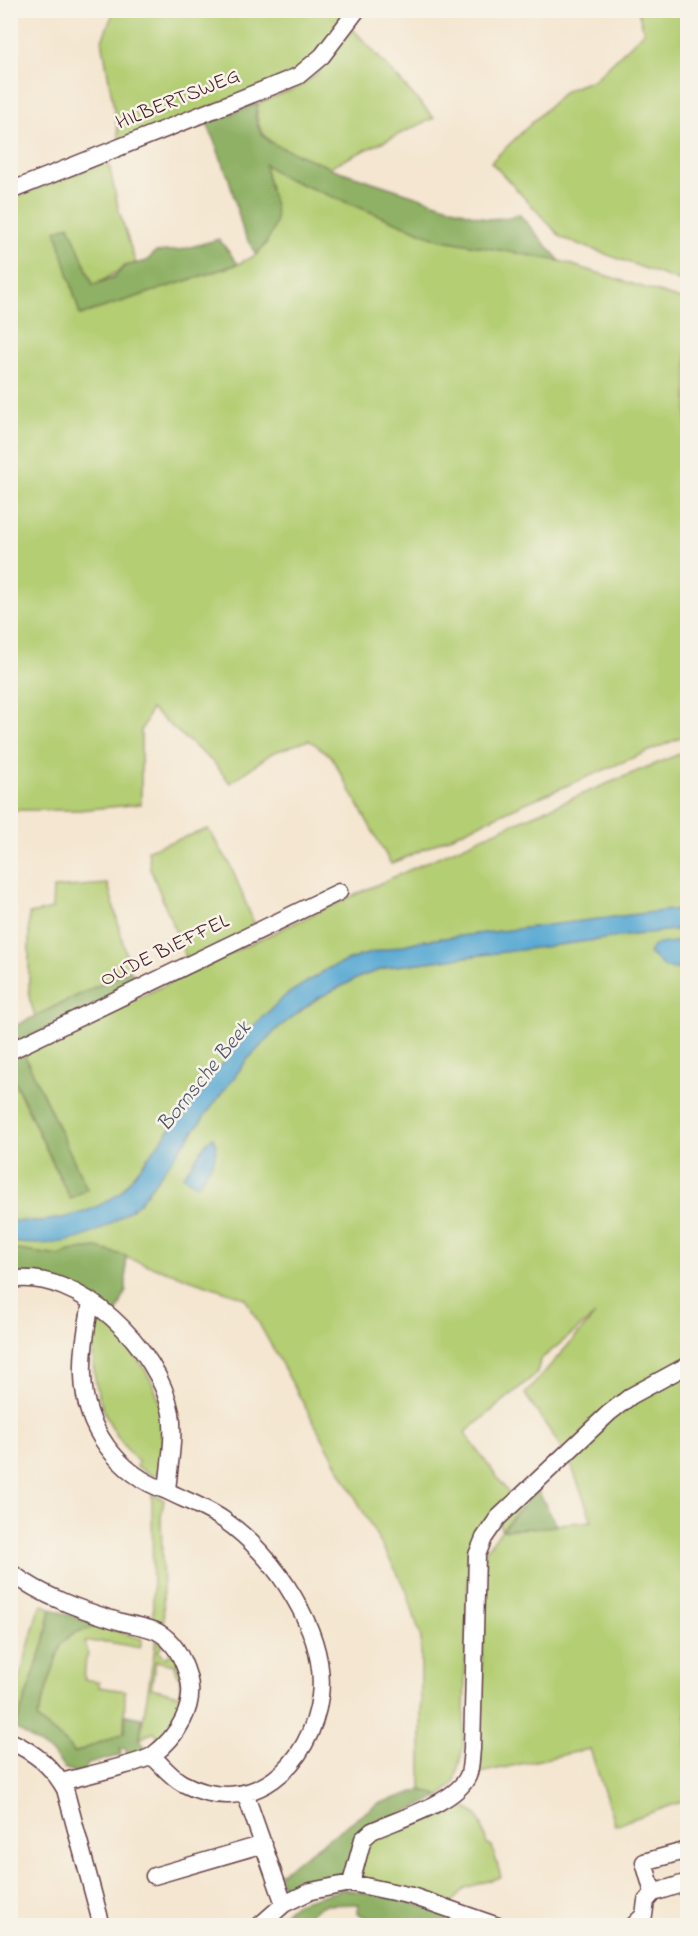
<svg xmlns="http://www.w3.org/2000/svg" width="698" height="1936" viewBox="0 0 698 1936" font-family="'Indie Flower',sans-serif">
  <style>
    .green { fill: #b4ce73; stroke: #7f764f; stroke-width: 1.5; fill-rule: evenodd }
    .forest { fill: #8fb165; stroke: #6c6848; stroke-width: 1.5 }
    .water { fill: #58a9d3; stroke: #51647f; stroke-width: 1.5 }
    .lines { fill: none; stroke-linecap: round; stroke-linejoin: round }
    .minor-casing { stroke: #643d44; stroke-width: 19 }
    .minor { stroke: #fff; stroke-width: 16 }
    .labels { text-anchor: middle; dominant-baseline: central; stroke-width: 5; stroke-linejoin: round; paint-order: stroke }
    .street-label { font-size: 21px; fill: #4a1f2b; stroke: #f7f3e8 }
    .water-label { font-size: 22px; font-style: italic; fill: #50566e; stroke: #f7f3e8 }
  </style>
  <rect width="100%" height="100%" fill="#f7f3e8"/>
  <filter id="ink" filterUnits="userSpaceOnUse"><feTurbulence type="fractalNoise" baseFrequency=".0167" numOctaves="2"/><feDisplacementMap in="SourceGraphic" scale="12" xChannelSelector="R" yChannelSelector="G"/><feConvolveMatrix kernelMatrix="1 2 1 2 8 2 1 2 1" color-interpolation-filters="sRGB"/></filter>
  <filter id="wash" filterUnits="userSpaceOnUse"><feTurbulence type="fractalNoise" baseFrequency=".008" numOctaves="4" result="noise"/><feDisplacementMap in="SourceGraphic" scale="24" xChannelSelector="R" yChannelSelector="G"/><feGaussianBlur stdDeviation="1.35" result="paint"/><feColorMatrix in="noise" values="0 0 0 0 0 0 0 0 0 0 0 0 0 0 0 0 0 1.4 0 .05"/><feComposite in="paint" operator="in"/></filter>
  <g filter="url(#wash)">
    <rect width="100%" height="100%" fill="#f4e6d0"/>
    <path class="green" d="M114,11H339L341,26L306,68L120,144L102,40Z
      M638,11H687V284L562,238L491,162L565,91L595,79L644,32Z
      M353,29L434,118L329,167C297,154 249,147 258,103L299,87L316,74Z
      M108,161L119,211L136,264C121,267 108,279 93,285L69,226L80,315L238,264L256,255L267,243L264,163L281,176L438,239L560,261L687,301V735L523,804L391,864L331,756L309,740L272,753L230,783L214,763L151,709L141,731V804L79,810H11V199Z
      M687,751V908L420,941L360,956L329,968L286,995L246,1033L120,1193C86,1217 52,1223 11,1221L10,1073L70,1199L87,1189L24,1054C242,946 462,841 687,751Z
      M208,829L230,864L256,928L187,960L150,868L148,850Z
      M108,884L130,970L35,1016L29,997V914L52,909L53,888Z
      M687,928V940L665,944L684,972L688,971L687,1800L615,1825L590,1749L479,1773L485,1551L502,1530L495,1516L484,1522L469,1545L463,1748L454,1783L441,1796L421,1790V1638L406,1589L245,1298L98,1248L69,1251L60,1256L11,1249L10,1242C65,1248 98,1237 139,1203L247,1060L278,1028L318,998L362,976L389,967ZM213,1138L214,1160L199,1183L183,1176L207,1142ZM595,1315L525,1394L569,1459L592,1521L502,1529L520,1509L465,1433L537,1373L540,1360Z
      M101,1322H107C153,1372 171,1402 163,1472L153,1476L136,1466L139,1463C106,1429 91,1391 93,1343L89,1339L92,1331Z
      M152,1494L164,1500L161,1517L164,1628L153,1621Z
      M42,1604L51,1609L44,1644L15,1728L11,1725V1698L22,1671L37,1614Z
      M98,1625L142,1639L140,1648L108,1642H85L88,1655L86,1657L84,1679L99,1682V1687L125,1691L124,1733L74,1753L63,1740L37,1719L61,1644L72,1634Z
      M156,1641L165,1643L158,1651L166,1658L173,1651L179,1661L174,1665L156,1661L151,1688L180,1695V1680L175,1667L180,1663C193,1695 178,1716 160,1740L154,1731L140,1739Z
      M449,1805C480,1808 480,1818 487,1845L492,1846L501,1877L465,1888L452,1903L356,1877L364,1850L379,1833Z"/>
    <path class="forest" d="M258,103L255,116L259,130L269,142L336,170L486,219L506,218L519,214L560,261L438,239L281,176L265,164C270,206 291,216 256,255L243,231L229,179L207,123Z
      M69,225L93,285L114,277L125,266L147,261L155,252L180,250L219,239L238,264L80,315L56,231Z
      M130,970L138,983L11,1046V1028Z
      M24,1054L87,1189L70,1199L11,1073V1060Z
      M98,1248L126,1256V1291L117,1312L11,1276L10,1249L60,1256L69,1251Z
      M537,1489L557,1526L502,1530Z
      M51,1609L98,1625L72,1634L61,1644L37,1719L63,1740L74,1753L124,1733L126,1715L142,1718L140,1739L146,1749L128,1757L125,1748L120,1749L121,1755L88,1764L85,1770L75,1772L64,1768L53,1754L15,1728L44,1644Z
      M421,1790L441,1796L371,1828L348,1880L287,1899L279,1874L377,1804Z
      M344,1889L399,1899L487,1925H392L357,1914L359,1904L323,1905L292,1925L268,1926L296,1903Z"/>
    <path class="water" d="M687,908V928L389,967L362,976L318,998L278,1028L247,1060L139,1203C98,1237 65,1249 11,1242V1221C52,1223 86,1217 120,1193L246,1033L286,995L329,968L360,956L420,941Z
      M687,940V971L664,967L649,953L654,945Z
      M213,1137L217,1145L214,1160L199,1183L196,1185L183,1176L207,1142Z"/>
  </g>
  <g filter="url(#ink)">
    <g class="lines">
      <defs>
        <path id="minor" d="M10,191L298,76L322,56L357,10
          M10,1051L339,892
          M10,1280C80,1268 159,1349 171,1413C175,1438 169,1466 167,1491C185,1500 207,1508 224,1520C274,1554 328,1633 320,1696C311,1765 252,1820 182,1783C171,1777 161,1764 152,1756
          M91,1302C87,1326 82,1351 83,1375C84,1428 118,1474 167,1491
          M10,1572C44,1597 79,1609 118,1621C130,1625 147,1626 158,1632C174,1641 183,1659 188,1676C197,1706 177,1737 153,1755C142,1763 79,1777 61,1782
          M10,1741C34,1752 52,1766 65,1789L102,1926
          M245,1793L284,1904
          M154,1876L264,1844
          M351,1883L363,1839L372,1831C398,1819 456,1803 468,1776C471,1769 471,1757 472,1749L477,1555L484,1538L498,1518L609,1413L631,1396L688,1365
          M653,1893L644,1862L688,1850
          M259,1926L284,1904L311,1891L351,1883L412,1896L498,1926
          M633,1926L644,1915L646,1901L653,1893L688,1882"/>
      </defs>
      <use href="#minor" class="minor-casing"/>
      <use href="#minor" class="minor"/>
    </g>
  </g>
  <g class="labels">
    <g class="street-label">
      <text transform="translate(178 100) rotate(-22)">HILBERTSWEG</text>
      <text transform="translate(165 951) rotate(-26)">OUDE BIEFFEL</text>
    </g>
    <g class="water-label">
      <text transform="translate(205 1077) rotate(-51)">Bornsche Beek</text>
    </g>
  </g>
  <rect width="698" height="1936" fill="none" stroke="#f7f3e8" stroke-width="36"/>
</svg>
